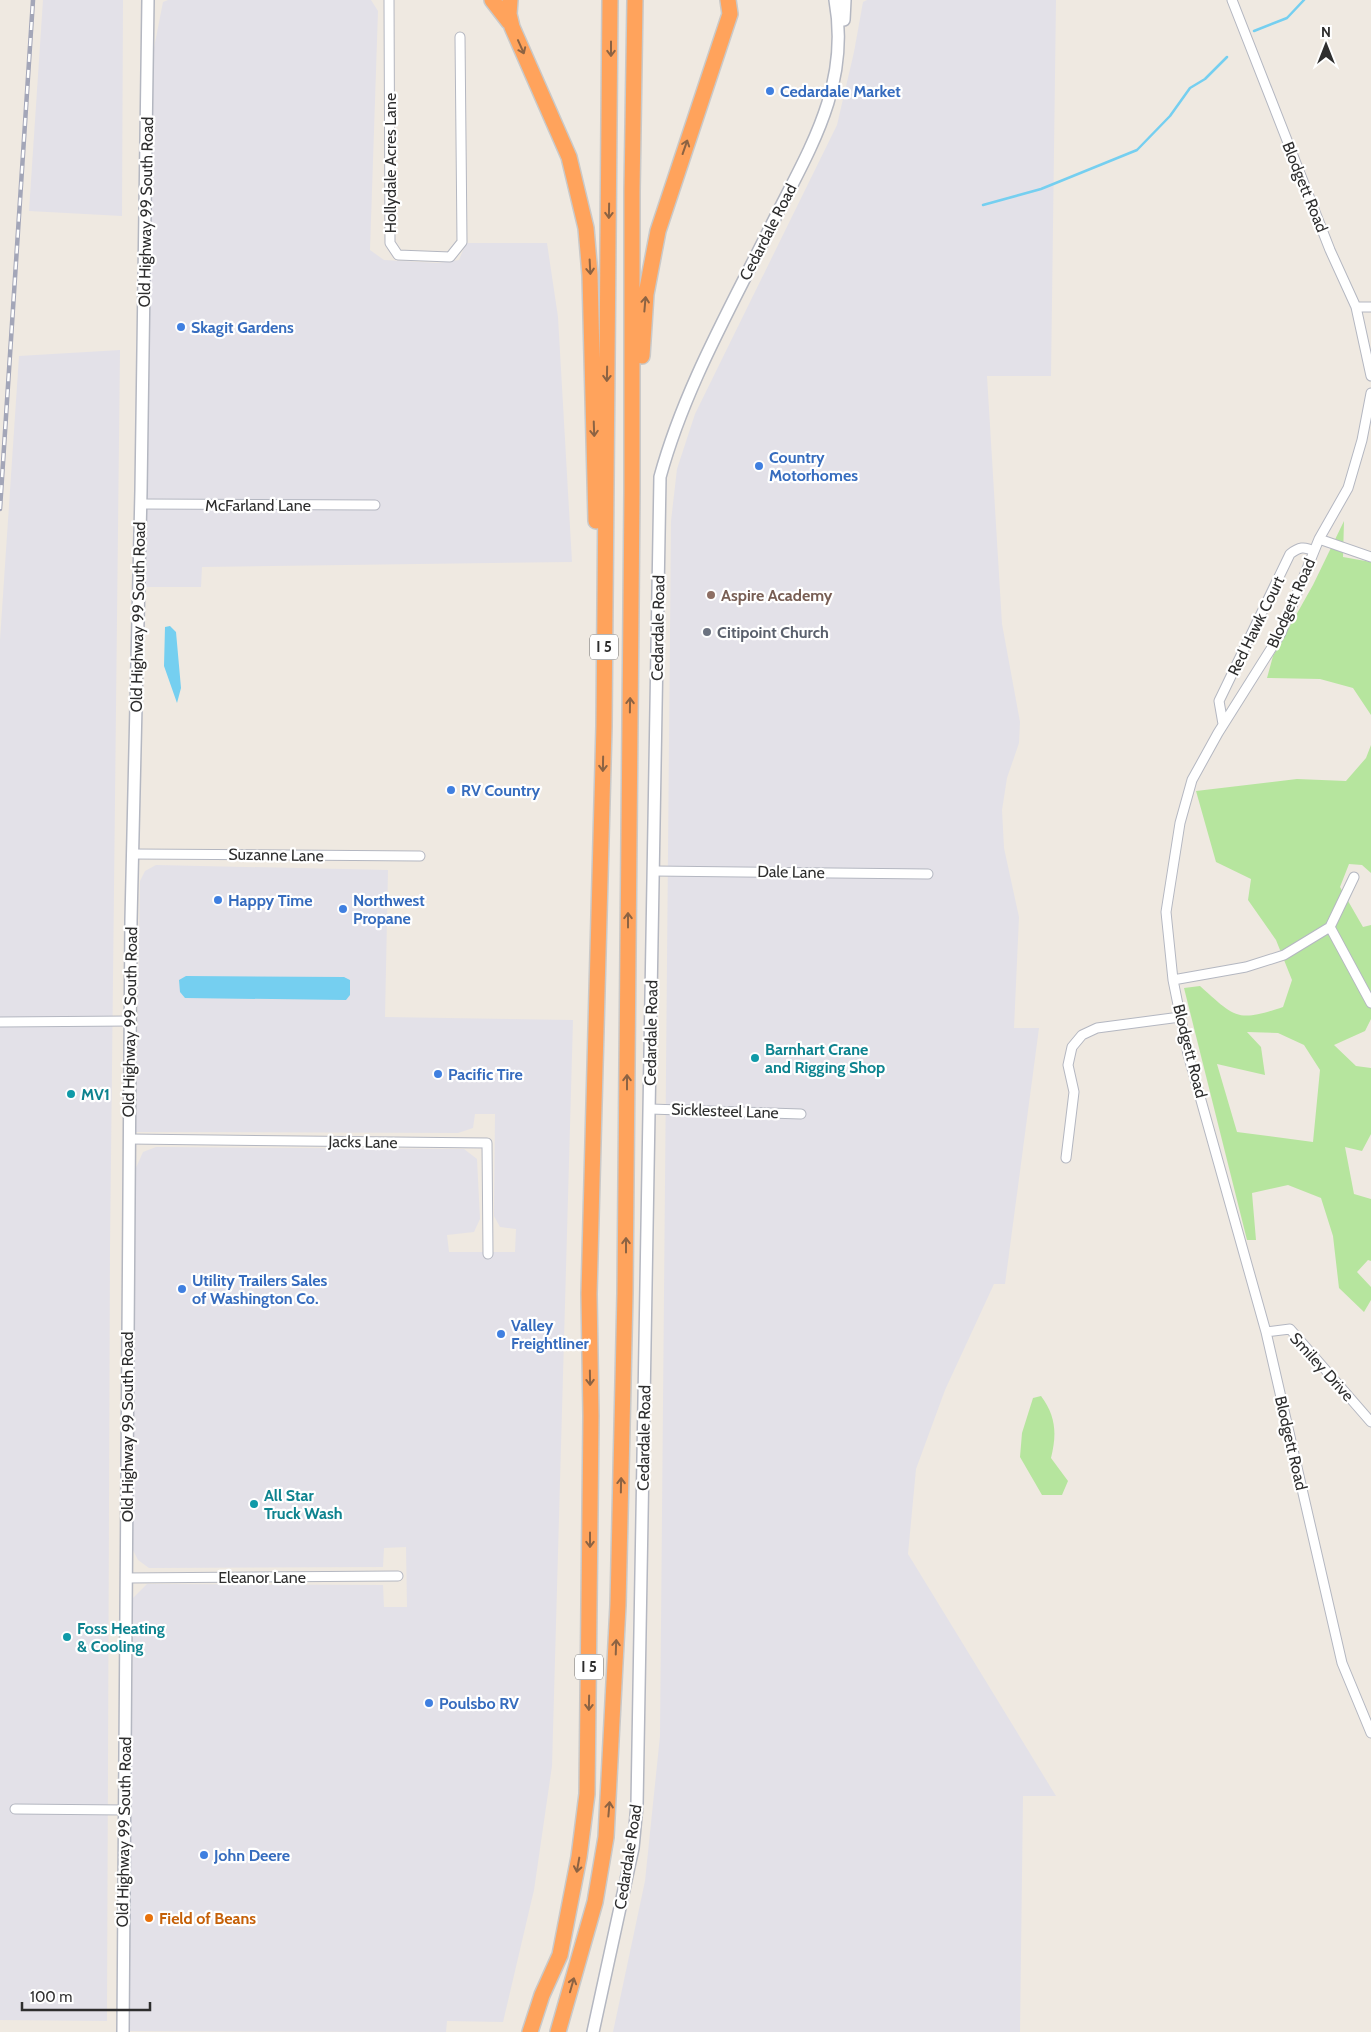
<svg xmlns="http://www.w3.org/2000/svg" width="1371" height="2032" viewBox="0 0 1371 2032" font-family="Cabin,sans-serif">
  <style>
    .industrial { fill: #e3e1e8 }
    .green { fill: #b6e59e; fill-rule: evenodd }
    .water { fill: #75cff0 }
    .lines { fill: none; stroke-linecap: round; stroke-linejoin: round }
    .stream { stroke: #75cff0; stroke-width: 2.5 }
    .street-casing { stroke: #b4b7c1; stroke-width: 11 }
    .secondary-casing { stroke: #b4b7c1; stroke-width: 14 }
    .highway-casing { stroke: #c9c9c9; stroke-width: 18 }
    .street { stroke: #fff; stroke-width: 9 }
    .secondary { stroke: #fff; stroke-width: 11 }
    .highway { stroke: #ffa35c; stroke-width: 15 }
    .rail-casing { stroke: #a3a6b8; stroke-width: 4.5 }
    .rail { stroke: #fff; stroke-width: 2.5; stroke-dasharray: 8; stroke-linecap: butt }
    .oneway { stroke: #8c6343 }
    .shop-dot { fill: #3f7fe0; stroke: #fff; stroke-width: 2 }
    .education-dot { fill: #8d6e63; stroke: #fff; stroke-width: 2 }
    .worship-dot { fill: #6b7280; stroke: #fff; stroke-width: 2 }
    .culture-dot { fill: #0f9aa8; stroke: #fff; stroke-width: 2 }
    .food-dot { fill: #e8710a; stroke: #fff; stroke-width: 2 }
    .labels { text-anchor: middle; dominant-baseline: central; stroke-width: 4.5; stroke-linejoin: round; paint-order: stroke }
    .shield { fill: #fff; stroke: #6d6d6d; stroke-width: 1 }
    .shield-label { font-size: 15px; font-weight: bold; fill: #2e2e2e }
    .shop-label { font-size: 16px; font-weight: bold; fill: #366cbe; stroke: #fff; text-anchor: start }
    .street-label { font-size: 16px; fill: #2e2e2e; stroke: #fff }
    .education-label { font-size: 16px; font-weight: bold; fill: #785e54; stroke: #fff; text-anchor: start }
    .worship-label { font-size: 16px; font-weight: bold; fill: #5b616d; stroke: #fff; text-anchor: start }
    .culture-label { font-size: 16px; font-weight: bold; fill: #0d838f; stroke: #fff; text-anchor: start }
    .food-label { font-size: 16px; font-weight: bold; fill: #c56008; stroke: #fff; text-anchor: start }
  </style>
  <rect width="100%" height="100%" fill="#efe9e1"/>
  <path class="industrial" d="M43,0H123L122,216L29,211Z
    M168,0H371L378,11L370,250L384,260L438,263L459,260L466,243H547L558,317L572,562L202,567L201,587H144L153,53L163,2Z
    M867,0H1056L1051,376H987L1002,624L1020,722L1019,743L1007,778L1002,810L1004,848L1019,917L1014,1028H1039L1005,1284H994L945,1390L916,1469L908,1554L1056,1796H1023L1020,2032H613L645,1881L660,1736L671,521L677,469L695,414L837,125L854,52L863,2Z
    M120,350L110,1248L107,2021L0,2020V640L19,356Z
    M156,865L388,870L385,1017L573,1020L552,1766L534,1890L503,2022L447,2021L446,2032L129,2031L133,1598L147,1584L383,1585L384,1607H407L406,1547L384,1548L383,1567L149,1568L138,1560L132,1548L135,1170L143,1152L156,1147L464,1149L477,1159L480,1219L474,1232L447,1235L449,1252H515L516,1229L500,1227L494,1216L495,1114H475L473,1128L458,1133L136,1132L140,881L145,871Z"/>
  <path class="green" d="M1344,521L1343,557L1371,562V715L1353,688L1320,679L1267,678L1273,656L1313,585Z
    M1371,745V873L1362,865L1349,864L1340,887L1363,927L1371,925V1019L1365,1031L1334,1045L1356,1066L1371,1068V1134L1362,1151L1345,1147L1354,1194L1371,1199V1261L1368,1260L1357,1272L1371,1287V1300L1364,1312L1339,1288L1333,1236L1321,1198L1288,1185L1252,1193L1256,1240H1247L1184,988L1200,986C1235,1017 1236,1023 1283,1007L1292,980L1276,940L1248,900L1251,879L1216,862L1196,791L1297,779L1346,781L1366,758ZM1247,1032L1278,1033L1304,1045L1320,1070L1313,1142L1237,1132L1217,1064L1265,1075L1261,1047Z
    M1041,1396C1056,1416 1057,1434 1051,1458L1068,1481L1062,1495H1042L1020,1457L1022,1433L1033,1398Z"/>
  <path class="water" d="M170,626L176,632L181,688L177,703L164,666L165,627Z
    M186,976L344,977L350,980V995L346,1000L185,998L180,992L179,980Z"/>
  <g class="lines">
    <path class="stream" d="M1254,31L1287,18L1304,0
      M983,205L1041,189L1137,150L1170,116L1190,88L1205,79L1227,57"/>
    <defs>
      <path id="street" d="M389,0L390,243L398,255L450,257L462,242L460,37
        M1232,0L1330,250L1356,307L1371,376
        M1356,307H1371
        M1371,393L1362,440L1348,488L1319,539L1281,633L1218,733L1192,780L1180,823L1166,912L1173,980L1188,1054L1266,1332L1342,1663L1371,1733
        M141,504L375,505
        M1319,539L1371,557
        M1223,724L1219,701L1290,554C1299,547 1304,546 1314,551
        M132,854L420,856
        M654,871L928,874
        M1330,927L1371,1003
        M1173,980L1246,967L1284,955L1330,927L1354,877
        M0,1022L130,1021
        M650,1109L801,1114
        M129,1139L487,1143L488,1254
        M1066,1158L1074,1092L1068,1065L1072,1047L1082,1035L1097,1028L1180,1017
        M1266,1332L1290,1329L1371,1422
        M126,1578L398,1576
        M15,1809L124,1810"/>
      <path id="secondary" d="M844,20L845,0
        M123,2032L131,920L141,491L148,0
        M593,2032L633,1848L637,1805L660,477C684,389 730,309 770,228C807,153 851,88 835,0"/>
      <path id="highway" d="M492,0L509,22
        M510,0L509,14L512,27L569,157L586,228L590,275L596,521
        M642,356L646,294L658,231L730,14L728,0
        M530,2032L542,1995L560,1955L579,1857L587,1794L591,1416L589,1294L604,726L610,0
        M558,2032L595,1902L606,1837L618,1605L625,1293L632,492V191L635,0"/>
    </defs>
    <use href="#street" class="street-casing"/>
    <use href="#secondary" class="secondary-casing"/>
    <use href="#highway" class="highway-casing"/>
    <use href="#street" class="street"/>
    <use href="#secondary" class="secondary"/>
    <use href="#highway" class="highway"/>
    <defs>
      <path id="rail" d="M0,509L33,0"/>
    </defs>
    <use href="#rail" class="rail-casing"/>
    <use href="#rail" class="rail"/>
  </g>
  <defs><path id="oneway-shaft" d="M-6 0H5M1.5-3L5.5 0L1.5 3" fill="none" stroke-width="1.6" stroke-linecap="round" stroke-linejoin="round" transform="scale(1.25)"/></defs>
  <g class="oneway">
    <use href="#oneway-shaft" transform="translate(521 47) rotate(66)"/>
    <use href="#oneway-shaft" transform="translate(611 49) rotate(90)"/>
    <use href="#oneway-shaft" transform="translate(685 147) rotate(-71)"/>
    <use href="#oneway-shaft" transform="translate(609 211) rotate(91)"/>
    <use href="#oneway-shaft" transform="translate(590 267) rotate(87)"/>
    <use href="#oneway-shaft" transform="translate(645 304) rotate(-85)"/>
    <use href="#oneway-shaft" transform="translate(607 374) rotate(91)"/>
    <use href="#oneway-shaft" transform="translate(594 429) rotate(88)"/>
    <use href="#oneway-shaft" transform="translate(630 705) rotate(-89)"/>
    <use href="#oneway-shaft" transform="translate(603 764) rotate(91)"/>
    <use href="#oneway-shaft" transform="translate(628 920) rotate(-90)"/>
    <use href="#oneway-shaft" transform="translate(627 1082) rotate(-90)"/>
    <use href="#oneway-shaft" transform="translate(626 1245) rotate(-90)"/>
    <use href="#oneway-shaft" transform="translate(590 1378) rotate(89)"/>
    <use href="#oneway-shaft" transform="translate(621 1485) rotate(-89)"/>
    <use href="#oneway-shaft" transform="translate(590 1540) rotate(90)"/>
    <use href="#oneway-shaft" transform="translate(616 1647) rotate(-88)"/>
    <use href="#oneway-shaft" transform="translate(589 1703) rotate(91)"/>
    <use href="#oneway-shaft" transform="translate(609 1809) rotate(-85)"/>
    <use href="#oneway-shaft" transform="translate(578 1865) rotate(100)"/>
    <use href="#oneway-shaft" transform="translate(572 1985) rotate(-74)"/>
  </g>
  <g class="shop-dot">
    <circle cx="770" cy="91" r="5"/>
    <circle cx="181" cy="327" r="5"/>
    <circle cx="759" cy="466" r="5"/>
    <circle cx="451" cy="790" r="5"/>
    <circle cx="218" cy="900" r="5"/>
    <circle cx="343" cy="909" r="5"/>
    <circle cx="438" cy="1074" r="5"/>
    <circle cx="182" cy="1289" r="5"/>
    <circle cx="501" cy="1334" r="5"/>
    <circle cx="429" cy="1703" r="5"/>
    <circle cx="204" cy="1855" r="5"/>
  </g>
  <circle class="education-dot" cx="711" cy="595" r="5"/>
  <circle class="worship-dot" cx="707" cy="632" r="5"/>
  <g class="culture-dot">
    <circle cx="755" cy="1058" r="5"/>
    <circle cx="71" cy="1094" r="5"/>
    <circle cx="254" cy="1504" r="5"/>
    <circle cx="67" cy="1637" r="5"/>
  </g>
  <circle class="food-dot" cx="149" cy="1918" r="5"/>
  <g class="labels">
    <g class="shield">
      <rect x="590" y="634.5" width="28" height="25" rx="4"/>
      <rect x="575" y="1654.5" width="28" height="25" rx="4"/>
    </g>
    <g class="shield-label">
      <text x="604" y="647">I 5</text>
      <text x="589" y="1667">I 5</text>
    </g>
    <g class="shop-label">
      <text x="780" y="91">Cedardale Market</text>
      <text x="191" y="327">Skagit Gardens</text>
      <text x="769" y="457">Country<tspan x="769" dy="18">Motorhomes</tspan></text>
      <text x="461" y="790">RV Country</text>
      <text x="228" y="900">Happy Time</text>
      <text x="353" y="900">Northwest<tspan x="353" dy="18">Propane</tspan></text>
      <text x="448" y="1074">Pacific Tire</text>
      <text x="192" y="1280">Utility Trailers Sales<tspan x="192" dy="18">of Washington Co.</tspan></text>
      <text x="511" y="1325">Valley<tspan x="511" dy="18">Freightliner</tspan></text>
      <text x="439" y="1703">Poulsbo RV</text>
      <text x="214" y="1855">John Deere</text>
    </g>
    <g class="street-label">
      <text transform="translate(390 163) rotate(-90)">Hollydale Acres Lane</text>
      <text transform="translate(1305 187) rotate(68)">Blodgett Road</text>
      <text transform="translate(146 212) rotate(-89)">Old Highway 99 South Road</text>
      <text transform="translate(768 232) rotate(-63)">Cedardale Road</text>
      <text x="258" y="505">McFarland Lane</text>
      <text transform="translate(1291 603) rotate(-66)">Blodgett Road</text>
      <text transform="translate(138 617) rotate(-89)">Old Highway 99 South Road</text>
      <text transform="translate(1256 626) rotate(-64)">Red Hawk Court</text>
      <text transform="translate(658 628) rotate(-89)">Cedardale Road</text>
      <text transform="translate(276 855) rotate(1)">Suzanne Lane</text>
      <text transform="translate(791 872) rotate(1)">Dale Lane</text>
      <text transform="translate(130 1022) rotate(-89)">Old Highway 99 South Road</text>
      <text transform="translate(651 1033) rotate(-89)">Cedardale Road</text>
      <text transform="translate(1190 1051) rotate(76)">Blodgett Road</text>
      <text transform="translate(725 1111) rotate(2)">Sicklesteel Lane</text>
      <text transform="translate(363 1142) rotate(1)">Jacks Lane</text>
      <text transform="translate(1322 1367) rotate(48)">Smiley Drive</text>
      <text transform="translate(127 1427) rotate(-90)">Old Highway 99 South Road</text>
      <text transform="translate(644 1438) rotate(-89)">Cedardale Road</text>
      <text transform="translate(1291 1443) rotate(77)">Blodgett Road</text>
      <text x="262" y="1577">Eleanor Lane</text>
      <text transform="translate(124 1832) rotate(-89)">Old Highway 99 South Road</text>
      <text transform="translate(628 1857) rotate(-81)">Cedardale Road</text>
    </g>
    <g class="education-label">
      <text x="721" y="595">Aspire Academy</text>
    </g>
    <g class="worship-label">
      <text x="717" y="632">Citipoint Church</text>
    </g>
    <g class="culture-label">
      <text x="765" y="1049">Barnhart Crane<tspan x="765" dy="18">and Rigging Shop</tspan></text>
      <text x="81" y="1094">MV1</text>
      <text x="264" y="1495">All Star<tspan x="264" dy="18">Truck Wash</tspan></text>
      <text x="77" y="1628">Foss Heating<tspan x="77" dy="18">&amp; Cooling</tspan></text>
    </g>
    <g class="food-label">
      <text x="159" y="1918">Field of Beans</text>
    </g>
  </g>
  <g transform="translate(1326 45)" stroke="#ffffff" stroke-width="4" paint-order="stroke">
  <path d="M0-4L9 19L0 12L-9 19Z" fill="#2e2e2e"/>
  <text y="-8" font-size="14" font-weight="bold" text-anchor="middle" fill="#2e2e2e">N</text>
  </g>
  <path d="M22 2002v8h128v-8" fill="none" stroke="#2e2e2e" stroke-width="2.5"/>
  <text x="30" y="2002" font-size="15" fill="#2e2e2e" stroke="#ffffff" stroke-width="4" paint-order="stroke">100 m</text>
</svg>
